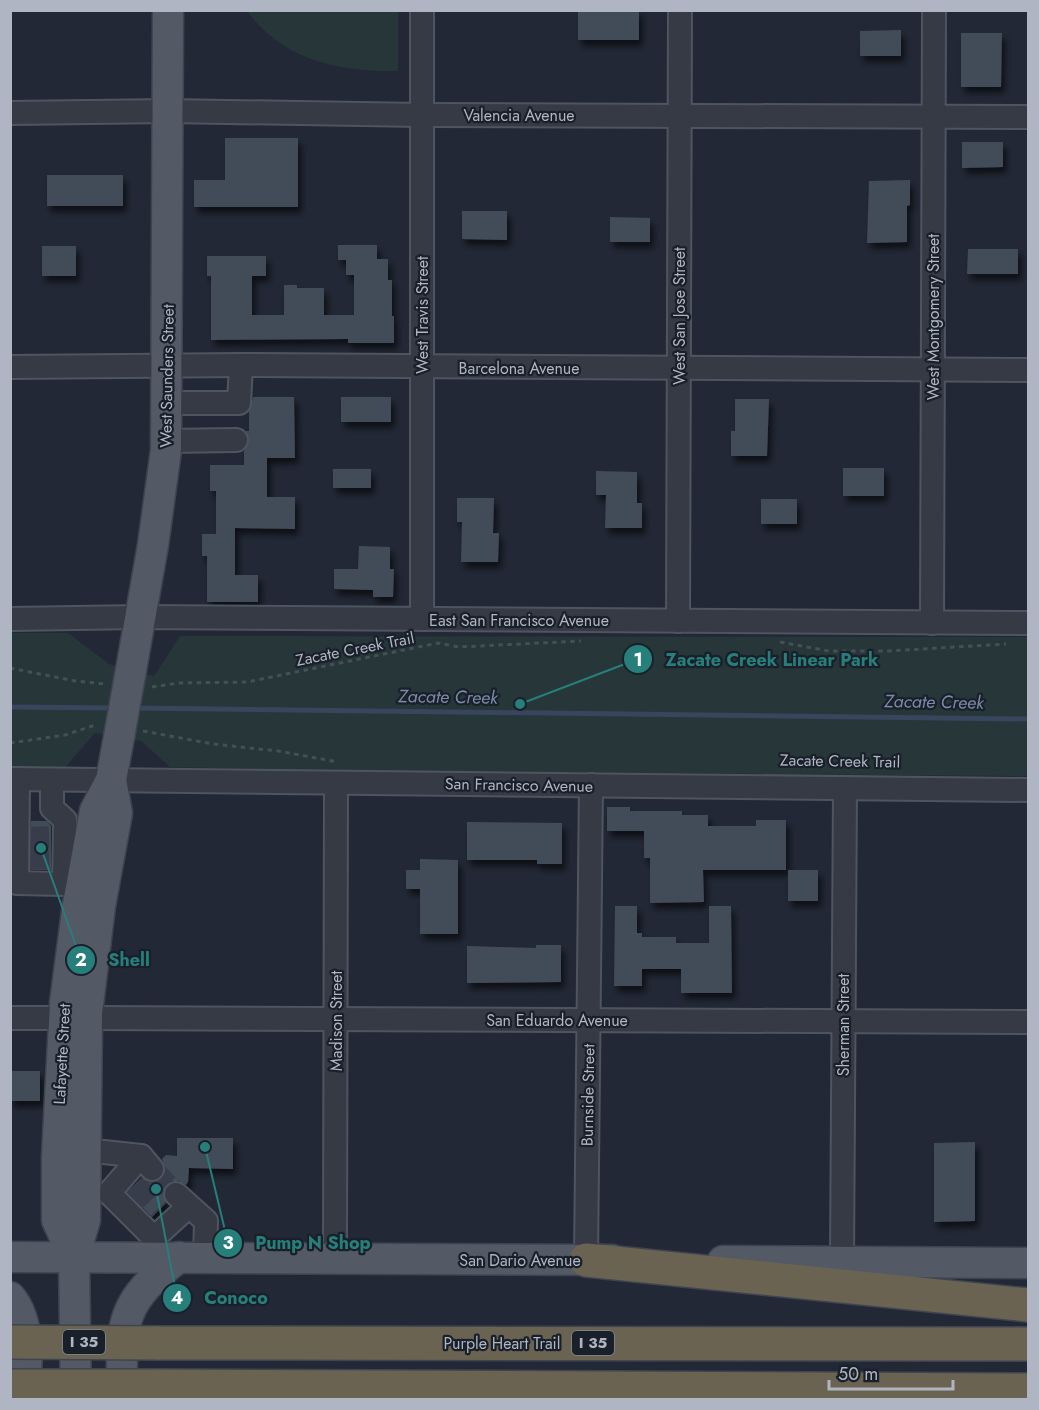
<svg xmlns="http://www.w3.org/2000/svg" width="1039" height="1410" font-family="Jost,sans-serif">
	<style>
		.green { fill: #263639 }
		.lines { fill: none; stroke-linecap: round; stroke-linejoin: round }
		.stream { stroke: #38455d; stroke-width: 5 }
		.building { fill: #434b59; filter: url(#shadow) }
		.minor-tunnel { stroke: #373d4a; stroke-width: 22; stroke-dasharray: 22 11; stroke-linecap: butt }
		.minor-casing { stroke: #4f5560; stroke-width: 26 }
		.major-casing { stroke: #3e444f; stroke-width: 33 }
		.highway-casing { stroke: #3f4550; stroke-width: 36 }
		.path { stroke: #435155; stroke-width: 3; stroke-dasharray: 4.5 4.5; stroke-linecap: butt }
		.minor { stroke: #353a45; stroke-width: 22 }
		.major { stroke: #535965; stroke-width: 30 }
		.highway { stroke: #6b6352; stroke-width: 33 }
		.major-bridge-casing { stroke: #3e444f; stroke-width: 33; stroke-linecap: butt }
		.highway-bridge-casing { stroke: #3f4550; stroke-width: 36; stroke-linecap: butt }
		.major-bridge { stroke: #535965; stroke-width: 30 }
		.highway-bridge { stroke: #6b6352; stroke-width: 33 }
		.labels { text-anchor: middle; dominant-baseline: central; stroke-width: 4.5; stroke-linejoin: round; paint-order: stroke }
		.shield { fill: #1a202a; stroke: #828894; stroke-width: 1.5 }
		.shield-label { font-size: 15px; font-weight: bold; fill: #afb5c2 }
		.street-label { font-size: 16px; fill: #afb5c2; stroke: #1a202a }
		.water-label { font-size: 18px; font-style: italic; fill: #7a8aa8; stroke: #1a202a }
		.leader { fill: none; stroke: #277f7b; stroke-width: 2 }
		.callout-dot { fill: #277f7b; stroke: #1a202a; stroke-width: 2 }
		.mark-label { font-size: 18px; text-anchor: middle; font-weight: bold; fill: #fff }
		.callout-label { font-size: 18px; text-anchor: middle; font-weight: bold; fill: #277f7b; stroke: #1a202a; stroke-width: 4.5; stroke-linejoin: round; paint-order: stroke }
	</style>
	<defs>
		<filter id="shadow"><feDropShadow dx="3.5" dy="6" stdDeviation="3" flood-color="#0009"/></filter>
	</defs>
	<rect width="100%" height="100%" fill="#222835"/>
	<!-- green -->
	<g class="green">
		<path d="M247 11H398V71C339 72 284 61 247 11Z"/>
		<path d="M11 633H68L109 664 154 676 180 636 1028 637V776L342 771 170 767 141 741 95 733 63 770 11 769Z"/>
	</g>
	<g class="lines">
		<!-- stream -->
		<g class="stream">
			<path d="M10 707 114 708"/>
			<path d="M132 708 1028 719"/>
		</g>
	</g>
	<!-- building -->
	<g class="building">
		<rect x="578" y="10" width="61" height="30"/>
		<path d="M901 30V56H860V31Z"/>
		<path d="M961 33H1002L1001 87H961Z"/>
		<path d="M225 138H298V207H194V180H225Z"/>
		<path d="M962 142H1003V167L962 168Z"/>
		<rect x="47" y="175" width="76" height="31"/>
		<path d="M910 180V205L907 206V242L867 243 869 181Z"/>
		<path d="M462 211H507V240L462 239Z"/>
		<path d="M610 217 650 218V242H610Z"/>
		<path d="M338 245H377V259H388V280H392V316H394V343H348V339L211 340V276H207V256H266V276H252V315H284V285H297V288H324V315H354V275H346V260H338Z"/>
		<rect x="42" y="246" width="34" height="30"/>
		<path d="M968 249H1018V274H967Z"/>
		<path d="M253 397H294L295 458H267V497H295V529L235 528V575H258V602H207V556H202V534H216V491H210V465H244V451L249 440 246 431H249V412Z"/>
		<rect x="341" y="397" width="50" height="25"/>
		<path d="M735 399H769L767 456H731V431H735Z"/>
		<rect x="843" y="468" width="41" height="28"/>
		<rect x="333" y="469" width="38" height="19"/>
		<path d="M596 471 637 472V503H642V528H605L606 495H596Z"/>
		<path d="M457 498H494L493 533H499L498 562H461L462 522H457Z"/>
		<rect x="761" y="499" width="36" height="25"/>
		<path d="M359 546 390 547V569H394L393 597H373V590L334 589V569H358Z"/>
		<path d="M607 807H630V811H682V815H708V826H756V820H786V870H703L704 902 650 903V858H644V831H607Z"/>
		<path d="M31 821H47L51 826V870H31Z"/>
		<path d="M467 822 562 823V864H537V860H467Z"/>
		<path d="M420 859 458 860V934H420V889H406V870H420Z"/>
		<rect x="788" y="870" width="30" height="31"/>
		<path d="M615 906H637V933H642V937H676V943H709V906H731L732 993H681V969H642V986H614Z"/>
		<path d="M536 945H561V982L467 983V946L536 948Z"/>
		<rect x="10" y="1071" width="30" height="30"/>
		<path d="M177 1138H233V1169L189 1168 188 1182 186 1185 179 1181H172L166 1185 163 1192 166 1203 152 1217 127 1192 142 1178 148 1182H154L161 1179 165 1173V1167L162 1159 166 1155 177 1156Z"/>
		<path d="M975 1142V1221L934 1222V1143Z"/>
	</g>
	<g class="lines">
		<!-- minor-tunnel -->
		<g class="minor-tunnel">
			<path d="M27 838 55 837"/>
			<path d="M27 859 55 858"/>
			<path d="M152 1169 176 1194"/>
			<path d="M135 1185 159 1210"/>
		</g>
		<defs>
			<g id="minor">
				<path d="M422 10V619"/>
				<path d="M10 113 168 111 422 115 1028 117"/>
				<path d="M10 367 241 365 1028 370"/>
				<path d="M167 403H239L241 365"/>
				<path d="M166 441 236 440"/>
				<path d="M10 619 140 617 1028 623"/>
				<path d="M678 621 680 10"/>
				<path d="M932 623 934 10"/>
				<path d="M10 779 1028 790"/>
				<path d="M18 779 17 883 64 884 65 820 52 808V780"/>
				<path d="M10 1018H64"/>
				<path d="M86 1018 1028 1022"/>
				<path d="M85 1150 141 1156"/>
				<path d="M152 1169 141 1156 109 1193 154 1238 189 1206"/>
				<path d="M176 1194 206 1221 205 1258"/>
				<path d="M335 1259 336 783"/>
				<path d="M586 1260 591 785"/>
				<path d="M842 1262 845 788"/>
			</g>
			<g id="major">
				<path d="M131 670 153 545 166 450 168 10"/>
				<path d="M10 1257 612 1260"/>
				<path d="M74 1257 57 1220V1157L65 1003 78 904 95 811 111 780 119 737"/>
				<path d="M723 1261 1028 1263"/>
				<path d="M10 1297C31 1321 29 1371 21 1400"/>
				<path d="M76 1400 74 1257 85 1220 87 1013 100 906 117 813 111 780"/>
				<path d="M122 1400C122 1325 116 1306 179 1257"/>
			</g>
			<g id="highway">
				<path d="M586 1260 1028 1305"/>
				<path d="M157 1343 1028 1344"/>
				<path d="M156 1386 1028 1390"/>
			</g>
		</defs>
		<!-- minor casing -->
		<use href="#minor" class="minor-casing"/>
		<!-- major casing -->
		<use href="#major" class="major-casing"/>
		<!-- highway casing -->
		<use href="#highway" class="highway-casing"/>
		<!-- path -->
		<g class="path">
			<path d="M780 642 829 651H888L1006 644"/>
			<path d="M10 668 75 681 106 684"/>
			<path d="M152 687 179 683 247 682 438 643 459 647 581 641"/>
			<path d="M143 731 213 744 278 751 338 762"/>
			<path d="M10 743 65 735 92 726H98"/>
		</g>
		<!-- minor -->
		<use href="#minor" class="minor"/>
		<!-- major -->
		<use href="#major" class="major"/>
		<!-- highway -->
		<use href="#highway" class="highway"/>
		<defs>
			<path id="major-bridge" d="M119 737 131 670"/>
			<g id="highway-bridge">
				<path d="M10 1342 157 1343"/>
				<path d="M10 1386H156"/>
			</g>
		</defs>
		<!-- major-bridge casing -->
		<use href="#major-bridge" class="major-bridge-casing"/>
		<!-- highway-bridge casing -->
		<use href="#highway-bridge" class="highway-bridge-casing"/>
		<!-- major-bridge -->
		<use href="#major-bridge" class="major-bridge"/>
		<!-- highway-bridge -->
		<use href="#highway-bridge" class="highway-bridge"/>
	</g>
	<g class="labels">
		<!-- shield labels -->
		<g class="shield">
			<rect x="63" y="1330" width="42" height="24" rx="4.5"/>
			<rect x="572" y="1331" width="42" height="24" rx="4.5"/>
		</g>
		<g class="shield-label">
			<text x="84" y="1342">I 35</text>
			<text x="593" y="1343">I 35</text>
		</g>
		<!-- street labels -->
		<g class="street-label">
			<text x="519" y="115">Valencia Avenue</text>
			<text transform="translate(422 315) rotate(-90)">West Travis Street</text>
			<text transform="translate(679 316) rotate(-90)">West San Jose Street</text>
			<text transform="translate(933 317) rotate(-90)">West Montgomery Street</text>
			<text x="519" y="368">Barcelona Avenue</text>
			<text transform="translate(167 376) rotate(-89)">West Saunders Street</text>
			<text x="519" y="620">East San Francisco Avenue</text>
			<text transform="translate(355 649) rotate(-11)">Zacate Creek Trail</text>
			<text transform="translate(840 761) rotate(1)">Zacate Creek Trail</text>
			<text transform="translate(519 785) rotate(1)">San Francisco Avenue</text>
			<text x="557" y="1020">San Eduardo Avenue</text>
			<text transform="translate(336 1021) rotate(-90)">Madison Street</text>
			<text transform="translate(843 1025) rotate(-90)">Sherman Street</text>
			<text transform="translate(62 1054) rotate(-87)">Lafayette Street</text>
			<text transform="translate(588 1095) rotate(-89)">Burnside Street</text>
			<text x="520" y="1260">San Dario Avenue</text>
			<text x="502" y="1343">Purple Heart Trail</text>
		</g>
		<!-- water labels -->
		<g class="water-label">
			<text transform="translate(448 697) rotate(1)">Zacate Creek</text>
			<text transform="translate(934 702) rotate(1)">Zacate Creek</text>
		</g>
	</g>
	<!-- callouts -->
	<path class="leader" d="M520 704L638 659M41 848L81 960M205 1147L228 1243M156 1189L177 1298"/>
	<g class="callout-dot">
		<circle cx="520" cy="704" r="6"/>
		<circle cx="41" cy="848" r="6"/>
		<circle cx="205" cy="1147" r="6"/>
		<circle cx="156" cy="1189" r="6"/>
		<circle cx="638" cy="659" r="15"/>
		<circle cx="81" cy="960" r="15"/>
		<circle cx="228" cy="1243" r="15"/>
		<circle cx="177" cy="1298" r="15"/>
	</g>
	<g class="mark-label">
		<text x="638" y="666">1</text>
		<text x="81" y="966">2</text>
		<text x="228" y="1249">3</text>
		<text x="177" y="1304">4</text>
	</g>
	<g class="callout-label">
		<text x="772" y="666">Zacate Creek Linear Park</text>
		<text x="129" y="966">Shell</text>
		<text x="313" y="1249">Pump N Shop</text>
		<text x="236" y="1304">Conoco</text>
	</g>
	<!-- border -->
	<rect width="1039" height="1410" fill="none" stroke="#afb5c2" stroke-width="24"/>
	<!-- scale -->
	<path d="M829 1380v9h124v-9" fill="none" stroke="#afb5c2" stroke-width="3"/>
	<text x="838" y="1380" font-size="18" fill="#afb5c2" stroke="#1a202a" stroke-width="4.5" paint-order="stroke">50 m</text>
</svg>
